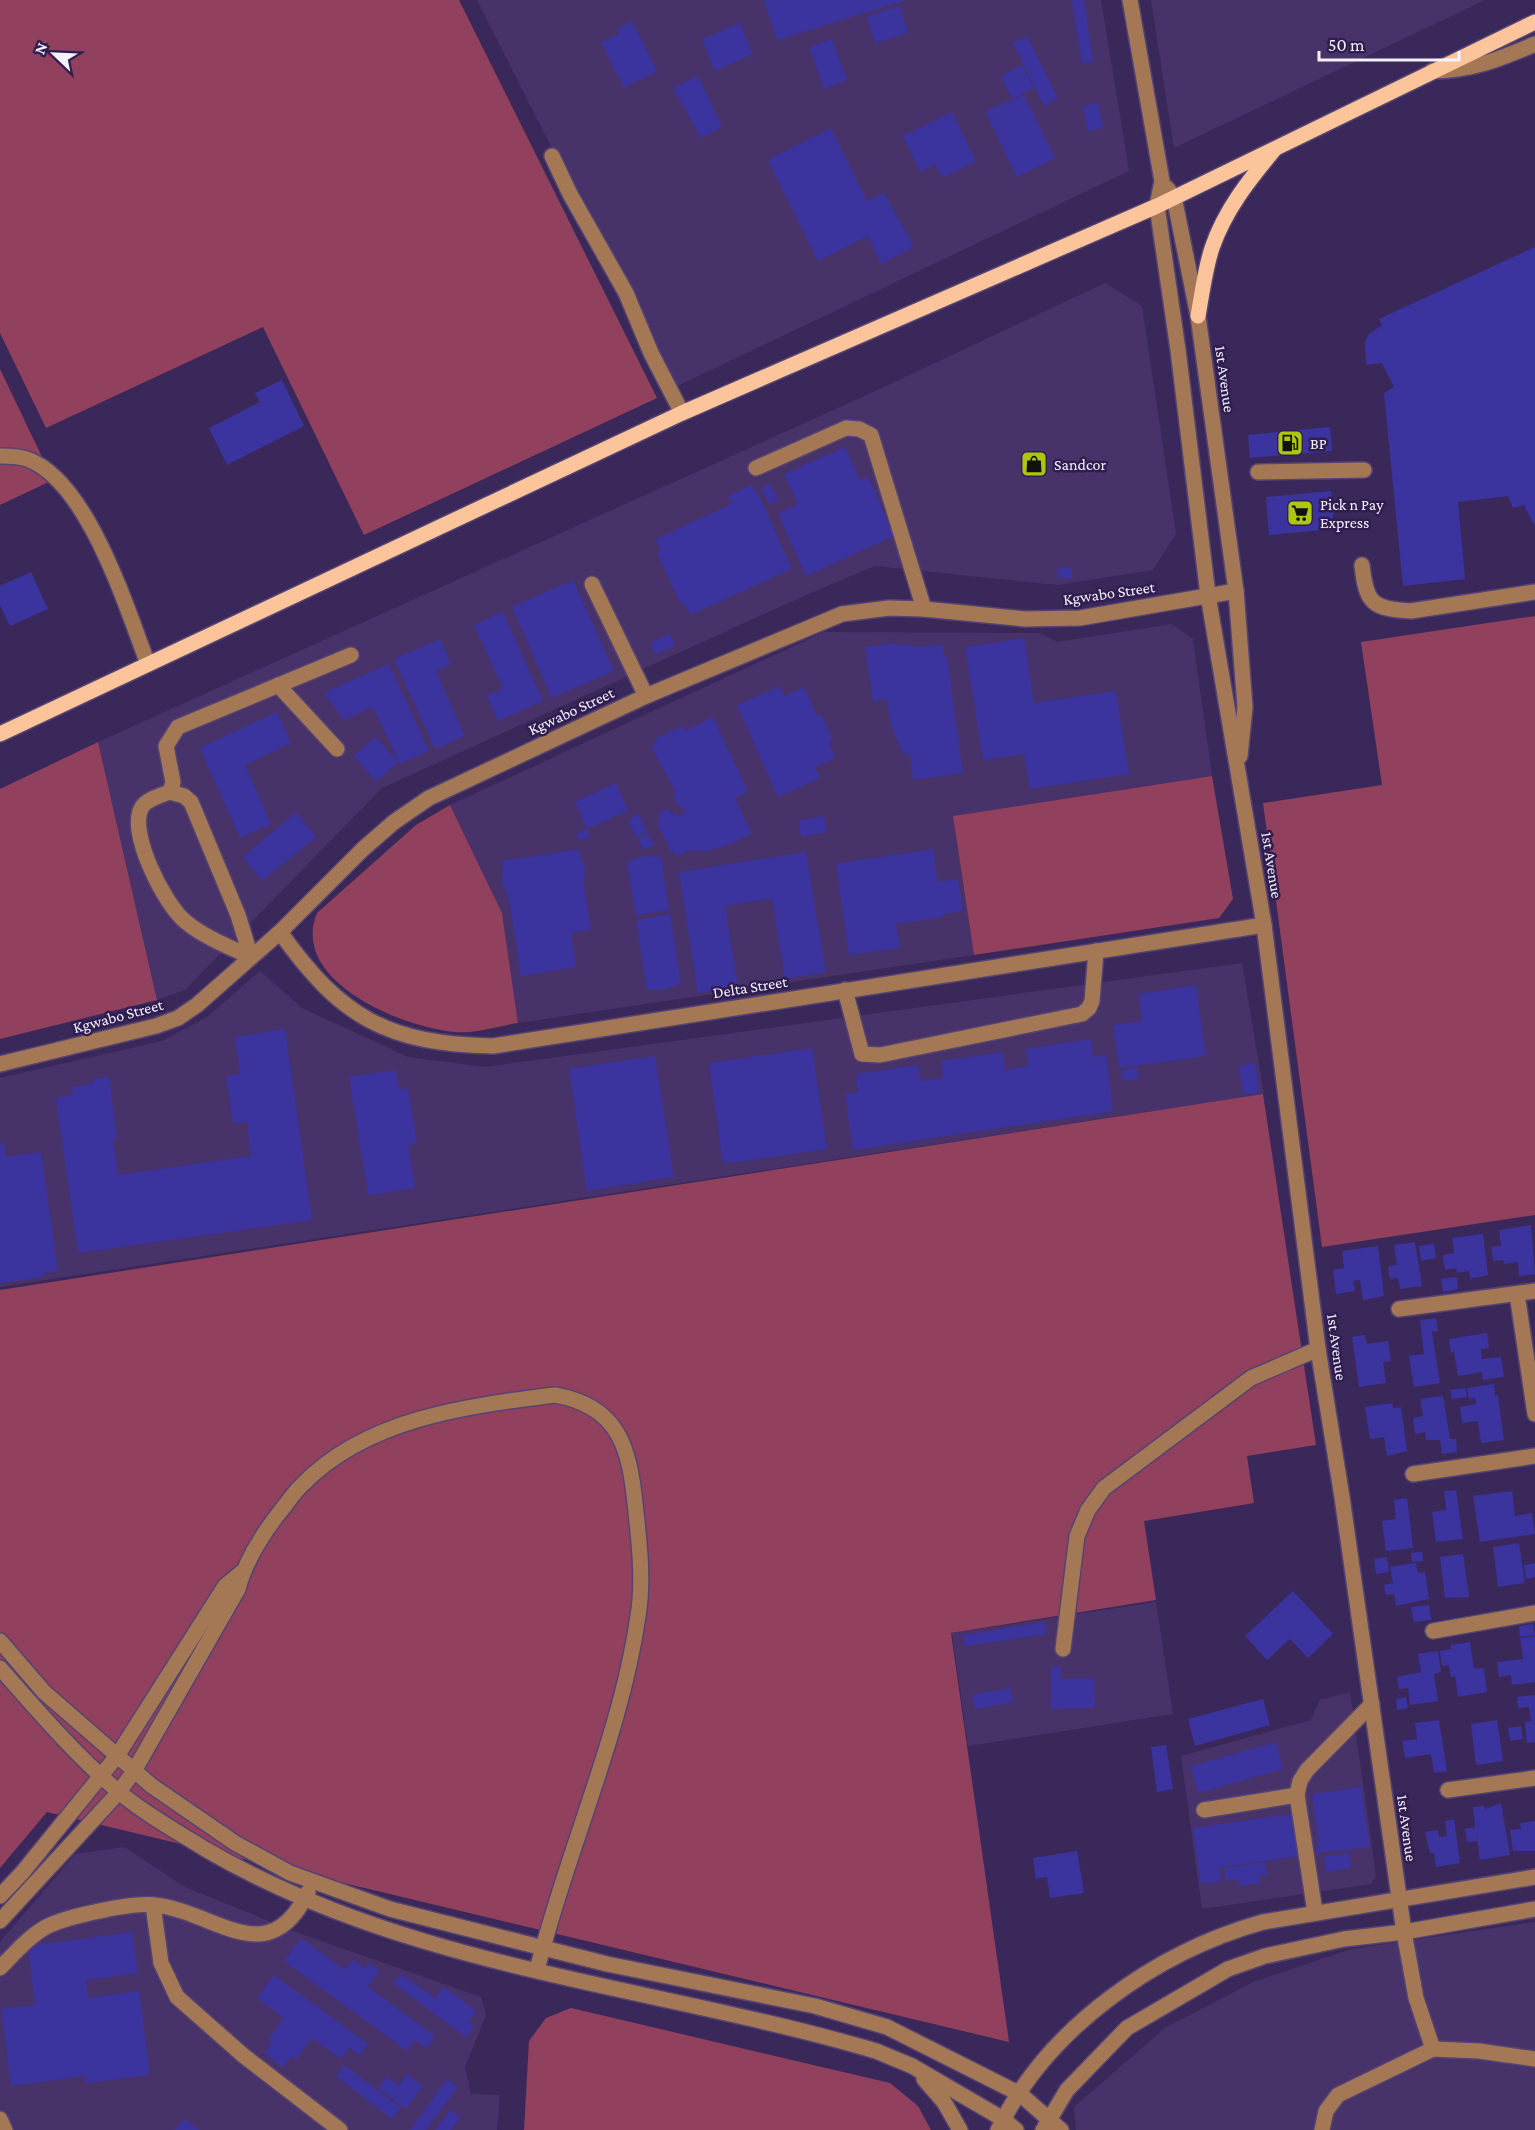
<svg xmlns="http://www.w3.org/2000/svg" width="1535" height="2130" font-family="'Crimson Pro',serif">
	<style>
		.built { fill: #48326a }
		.green { fill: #91405e }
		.building { fill: #3b349e }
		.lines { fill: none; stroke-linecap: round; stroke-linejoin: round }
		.minor-casing { stroke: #554472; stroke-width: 18 }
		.major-casing { stroke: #554472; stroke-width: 18 }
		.minor { stroke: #a57855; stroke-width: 15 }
		.major { stroke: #fcc49a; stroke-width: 15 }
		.labels { text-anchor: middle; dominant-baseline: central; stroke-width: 5; stroke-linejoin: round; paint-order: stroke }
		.street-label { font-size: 16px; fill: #f5f1fe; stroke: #311e50 }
		.poi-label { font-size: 16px; fill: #f5f1fe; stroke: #311e50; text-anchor: start }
	</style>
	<rect width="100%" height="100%" fill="#3b285b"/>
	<!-- built -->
	<g class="built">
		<path d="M477 0H1101L1129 171 673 388Z"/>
		<path d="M1151 0H1485L1174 148Z"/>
		<path d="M1105 283 1142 306 1176 534 1153 570 1057 585 875 566 808 594 382 788 185 990 157 1000 98 742 869 394Z"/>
		<path d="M1172 624 1193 639 1212 776 953 816 974 955 518 1023 502 913 450 805 824 632 1040 633 1057 642Z"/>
		<path d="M1242 963 1264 1094 0 1287V1078L162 1041 207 1017 260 971 302 1008 408 1057 485 1067Z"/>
		<path d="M1156 1602 1173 1714 968 1746 952 1633Z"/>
		<path d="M1350 1692 1376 1876 1371 1884 1202 1909 1181 1756 1311 1720 1320 1700Z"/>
		<path d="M124 1847 185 1887 301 1934 481 1997 486 2015 465 2067 471 2094 500 2095 497 2130H0V1942L75 1854Z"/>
		<path d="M1535 1922V2130H1076L1074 2107 1165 2028 1253 1982 1351 1949Z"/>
	</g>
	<!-- green -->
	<g class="green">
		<path d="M0 0H459L657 398 364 535 263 327 46 428 0 333Z"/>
		<path d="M0 369 53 480 0 505Z"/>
		<path d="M1535 616V1215L1322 1247 1263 803 1382 785 1361 642Z"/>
		<path d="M98 742 157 1000 0 1039V789Z"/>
		<path d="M1212 776 1233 899 1219 918 974 955 953 816Z"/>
		<path d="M450 805 502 913 518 1023C499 1026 475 1034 454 1032 402 1027 289 981 317 913L416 825Z"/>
		<path d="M1263 1094 1316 1445 1247 1456 1254 1503 1144 1521 1156 1600 951 1633 1009 2042 47 1812 0 1868V1290Z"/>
		<path d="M571 2008 890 2083 918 2106 931 2130H524L529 2041 546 2018Z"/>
	</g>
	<!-- building -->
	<g class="building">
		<path d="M764 0H904V1L777 40Z"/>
		<path d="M1072 0H1084L1093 62 1082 63Z"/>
		<path d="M900 6 908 33 875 43 867 16Z"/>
		<path d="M632 21 657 71 624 88 601 42 619 34 617 29Z"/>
		<path d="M740 23 753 54 715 71 702 39Z"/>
		<path d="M1027 36 1058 98 1044 106 1013 43Z"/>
		<path d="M832 39 847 80 824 89 809 47Z"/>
		<path d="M1022 65 1034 88 1012 99 1001 76Z"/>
		<path d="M698 76 722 127 701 138 673 88Z"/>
		<path d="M1024 95 1055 158 1017 177 985 111Z"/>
		<path d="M1098 103 1103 128 1088 131 1083 106Z"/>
		<path d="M952 112 976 161 942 178 935 164 920 172 903 136Z"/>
		<path d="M831 128 867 201 884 193 914 247 881 264 868 236 818 261 768 160Z"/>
		<path d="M1535 247V527L1524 505 1513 508 1508 496 1458 502 1465 579 1403 586 1384 393 1394 387 1382 363 1366 365 1365 342 1369 334 1382 325 1379 319Z"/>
		<path d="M282 380 304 426 227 465 209 428 260 402 255 393Z"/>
		<path d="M1330 427 1332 451 1250 458 1248 435Z"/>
		<path d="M845 447 860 480 868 477 894 536 806 576 778 514 798 504 784 474Z"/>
		<path d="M770 484 778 500 769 504 761 488Z"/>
		<path d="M752 485 756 494 758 492 792 569 690 615 685 604 681 605 657 553 661 551 656 539 732 504 728 496Z"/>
		<path d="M1331 491 1334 529 1269 535 1266 497Z"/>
		<path d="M1058 568H1072V579L1058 578Z"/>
		<path d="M31 572 48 609 10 626 0 605V586Z"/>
		<path d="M573 580 614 671 552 698 512 607Z"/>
		<path d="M503 612 543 701 498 721 487 696 503 688 474 625Z"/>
		<path d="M670 634 675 646 655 654 650 643Z"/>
		<path d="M1024 638 1034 703 1116 691 1129 774 1030 789 1024 754 983 760 965 647Z"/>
		<path d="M440 639 451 664 436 671 465 736 435 749 394 659Z"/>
		<path d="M897 643V646L912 644V647L943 645 944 657 947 656 963 773 913 780 910 754 904 755 891 726 887 699 873 701 865 647Z"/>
		<path d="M389 664 429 751 400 764 373 707 344 720 324 693Z"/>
		<path d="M780 686 784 696 804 687 817 716 821 714 833 740 829 742 835 758 815 767 820 778 778 797 737 705Z"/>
		<path d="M277 712 291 743 245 765 271 824 240 838 200 748Z"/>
		<path d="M713 717 748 792 735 798 752 834 725 846 703 852 690 850 676 857 673 851 671 852 657 822 660 820 658 814 668 809 671 815 677 812 679 816 685 813 682 806 679 808 673 794 676 792 651 747 657 744 655 739 683 726 685 731Z"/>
		<path d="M376 737 398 762 376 782 354 756Z"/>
		<path d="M616 783 628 811 587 829 575 802Z"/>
		<path d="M296 812 316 837 262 881 243 857Z"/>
		<path d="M639 814 647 832 636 837 628 820Z"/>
		<path d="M824 816 827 832 801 837 799 821Z"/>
		<path d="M586 829 590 836 580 841 576 834Z"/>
		<path d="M648 834 654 845 643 850 638 839Z"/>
		<path d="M578 849 585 867 584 886 591 930 571 933 576 967 521 976 509 899 502 881 503 861Z"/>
		<path d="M933 849 938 882 958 879 963 911 943 914V917L896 924 900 948 849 955 836 864Z"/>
		<path d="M806 852 826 972 785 979 772 898 725 906 738 986 698 993 679 872Z"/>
		<path d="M643 856 661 857 669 910 636 915 627 862Z"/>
		<path d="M670 914 681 984 664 990H647L636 920Z"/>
		<path d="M1196 985 1206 1056 1119 1068 1113 1025 1142 1021 1139 994Z"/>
		<path d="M285 1029 312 1220 78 1253 56 1098 73 1095 72 1087 93 1084V1079L109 1077 117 1139 113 1140 118 1175 251 1156 247 1122 233 1123 226 1076 240 1074 235 1037Z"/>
		<path d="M1091 1039 1093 1057 1106 1055 1113 1111 853 1150 845 1094 858 1092 856 1074 918 1065 921 1081 943 1078 941 1061 1003 1052 1005 1070 1028 1066 1026 1049Z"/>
		<path d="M812 1048 827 1149 723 1164 709 1063Z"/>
		<path d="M655 1056 674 1177 587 1191 569 1069Z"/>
		<path d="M1255 1063 1259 1093 1244 1095 1239 1066Z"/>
		<path d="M1137 1068 1139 1079 1122 1081 1121 1070Z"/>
		<path d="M396 1070 399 1090 408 1088 417 1144 408 1145 415 1188 368 1195 349 1077Z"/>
		<path d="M4 1143 6 1157 41 1152 58 1271 43 1273 44 1277 0 1283V1144Z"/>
		<path d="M1531 1225 1535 1274 1519 1276 1518 1262 1504 1264 1503 1260 1493 1261 1491 1247 1501 1246 1499 1230Z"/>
		<path d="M1483 1234 1488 1275 1470 1279 1469 1271 1457 1273 1456 1268 1445 1270 1443 1255 1454 1253 1452 1238Z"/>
		<path d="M1415 1242 1422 1286 1400 1289 1398 1278 1390 1279 1388 1266 1397 1265 1394 1245Z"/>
		<path d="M1434 1244 1436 1258 1421 1261 1419 1246Z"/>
		<path d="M1378 1246 1384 1296 1363 1300 1360 1280 1353 1281 1355 1291 1336 1294 1333 1270 1344 1268 1342 1251Z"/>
		<path d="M1457 1277 1458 1289 1443 1292 1441 1279Z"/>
		<path d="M1436 1318 1438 1331 1432 1332 1440 1383 1414 1387 1409 1356 1424 1354 1420 1320Z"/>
		<path d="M1487 1333 1489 1348 1481 1349 1482 1359 1501 1357 1504 1377 1483 1380 1482 1372 1458 1376 1454 1352 1451 1353 1449 1339Z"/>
		<path d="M1365 1335 1367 1344 1388 1341 1391 1361 1383 1362 1386 1383 1359 1387 1352 1337Z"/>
		<path d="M1494 1384 1495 1396 1498 1395 1504 1440 1481 1443 1478 1421 1462 1423 1460 1407 1476 1404 1475 1398 1469 1399 1467 1388Z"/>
		<path d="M1465 1388 1467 1397 1452 1399 1450 1390Z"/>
		<path d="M1443 1396 1450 1439H1456L1457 1452 1442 1454 1440 1440H1426L1425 1432 1415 1434 1413 1418 1423 1416 1420 1399Z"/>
		<path d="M1392 1403 1393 1408 1401 1407 1407 1451 1387 1456 1384 1437 1370 1439 1365 1407Z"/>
		<path d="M1456 1490 1463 1539 1436 1542 1432 1512 1446 1510 1444 1491Z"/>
		<path d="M1512 1491 1515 1516 1532 1513 1535 1534 1480 1542 1473 1496Z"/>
		<path d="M1407 1498 1413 1548 1386 1551 1382 1521 1396 1519 1394 1500Z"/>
		<path d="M1519 1543 1525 1583 1498 1587 1493 1547Z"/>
		<path d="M1422 1552 1423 1561 1412 1562 1411 1553Z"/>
		<path d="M1463 1554 1469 1597 1445 1598 1440 1557Z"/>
		<path d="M1387 1557 1389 1572 1376 1574 1374 1559Z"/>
		<path d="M1416 1563 1418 1573 1425 1572 1429 1599 1396 1606 1394 1594 1386 1595 1384 1585 1393 1583 1390 1567Z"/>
		<path d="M1535 1563V1577L1526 1579 1524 1565Z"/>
		<path d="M1293 1591 1333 1634 1308 1658 1290 1639 1267 1660 1245 1636Z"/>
		<path d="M1429 1605 1431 1620 1414 1622 1411 1607Z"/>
		<path d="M1045 1622 1046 1634 965 1646 963 1635Z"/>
		<path d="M1533 1624 1535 1635 1520 1637 1519 1626Z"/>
		<path d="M1535 1636V1682L1512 1685 1511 1675 1499 1677 1497 1662 1523 1659 1520 1638Z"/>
		<path d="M1470 1642 1474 1669 1484 1668 1487 1692 1458 1697 1455 1676 1451 1677 1449 1665 1442 1666 1440 1651 1451 1649V1645Z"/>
		<path d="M1438 1651 1441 1672 1434 1674 1438 1701 1410 1705 1408 1688 1399 1689 1397 1677 1421 1672 1418 1654Z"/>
		<path d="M1061 1666V1679L1094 1678 1095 1708 1051 1709V1667Z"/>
		<path d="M1010 1688 1013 1702 975 1709 972 1695Z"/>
		<path d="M1535 1695V1742L1527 1743 1525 1722 1531 1721 1529 1707 1518 1708 1517 1697Z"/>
		<path d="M1406 1697 1408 1708 1397 1710 1396 1699Z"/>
		<path d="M1263 1699 1270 1725 1195 1746 1188 1719Z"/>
		<path d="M1439 1720 1447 1771 1434 1773 1431 1754 1405 1758 1402 1741 1417 1739 1415 1723Z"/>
		<path d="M1497 1720 1503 1761 1476 1765 1471 1724Z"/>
		<path d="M1521 1726 1523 1739 1510 1741 1508 1728Z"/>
		<path d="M1276 1742 1283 1769 1198 1793 1191 1766Z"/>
		<path d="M1166 1745 1173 1789 1157 1792 1151 1747Z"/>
		<path d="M1361 1787 1370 1847 1317 1853 1315 1845 1319 1844 1312 1794Z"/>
		<path d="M1501 1803 1510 1855 1480 1860 1476 1831 1477 1841 1467 1842 1465 1829 1475 1827 1473 1807 1484 1806 1485 1809Z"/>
		<path d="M1292 1814 1298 1856 1219 1868 1221 1881 1201 1884 1193 1828Z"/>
		<path d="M1454 1819 1460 1863 1436 1867 1434 1853H1430L1425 1832 1438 1830 1439 1837 1447 1836 1445 1821Z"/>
		<path d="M1535 1821V1851H1513L1510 1830 1521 1829 1520 1823Z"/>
		<path d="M1077 1851 1084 1893 1050 1898 1047 1877 1036 1879 1033 1858Z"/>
		<path d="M1349 1853 1351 1868 1326 1872 1324 1857Z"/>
		<path d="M1265 1862 1267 1875 1259 1876 1260 1883 1239 1886 1238 1879 1226 1881 1224 1869Z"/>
		<path d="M132 1932 138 1973 86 1980 88 1998 139 1991 150 2075 86 2083 85 2076 11 2086 1 2009 35 2005 28 1946Z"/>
		<path d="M301 1938 345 1970 353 1960 365 1968 369 1963 379 1971 368 1987 435 2036 426 2048 415 2040 407 2051 284 1961Z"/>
		<path d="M401 1974 435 1998 444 1987 476 2011 468 2022 474 2027 466 2037 394 1984Z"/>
		<path d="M274 1975 368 2044 360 2055 349 2048 341 2059 312 2038 296 2060 291 2057 283 2067 264 2053 272 2042 268 2040 284 2018 257 1998Z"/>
		<path d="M344 2065 401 2108 392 2119 336 2076Z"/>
		<path d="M407 2074 423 2086 406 2109 378 2088 387 2077 399 2085Z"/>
		<path d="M447 2079 458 2087 426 2130H410Z"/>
		<path d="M450 2110 461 2117 451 2130H435Z"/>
		<path d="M184 2119 199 2130H175Z"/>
	</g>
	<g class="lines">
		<defs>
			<g id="minor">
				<path d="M1130 0 1162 181 1157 206 1178 350 1208 595 1264 925 1318 1349 1342 1497 1404 1932 1416 1998 1433 2049"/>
				<path d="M1432 71C1471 71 1500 59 1535 44"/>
				<path d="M552 156 570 194 626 293 651 353 682 413"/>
				<path d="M1167 188 1174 197 1198 316 1236 591 1245 707 1240 756"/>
				<path d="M0 456C8 456 19 456 27 459 88 481 126 607 148 664"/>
				<path d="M756 468 846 428 859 429 871 435 924 609"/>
				<path d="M1258 472 1364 470"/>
				<path d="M1362 565C1366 603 1372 609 1411 611L1535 592"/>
				<path d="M592 584 646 696"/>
				<path d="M278 685 337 749"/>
				<path d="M170 792 184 796 191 802 238 915 251 957C229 947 204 937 186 922 165 906 127 831 142 807 147 799 162 795 170 792Z"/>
				<path d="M170 792 173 782 166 746 178 727 351 655"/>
				<path d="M280 932C341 1018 388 1044 493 1046L1264 925"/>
				<path d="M845 990 862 1054 880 1055 1082 1014 1089 1008 1092 1001 1096 951"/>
				<path d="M0 1064 156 1026 178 1018 197 1005 280 932 363 849 394 822 429 798 646 696 842 614 889 608 924 609 1025 619 1080 618 1236 591"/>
				<path d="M1517 1294 1535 1414"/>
				<path d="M1399 1309 1535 1291"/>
				<path d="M1413 1474 1535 1456"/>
				<path d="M1433 1631 1535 1613"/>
				<path d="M0 1641 44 1692 152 1786 235 1843 290 1873 390 1909 607 1964 815 2006 887 2027 1020 2094 1061 2130"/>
				<path d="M1063 1649 1077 1536 1088 1510 1104 1488 1251 1378 1318 1349"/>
				<path d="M0 1668C37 1710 76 1756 119 1792 145 1814 176 1831 205 1849 410 1969 652 1985 876 2051L912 2066 1003 2119 1016 2130"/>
				<path d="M1448 1790 1535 1778"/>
				<path d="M1204 1810 1297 1795"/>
				<path d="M0 1896 22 1873 117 1756 225 1586 242 1572"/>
				<path d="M153 1905 161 1963 177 1997 244 2056 340 2130"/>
				<path d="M1315 1912 1297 1795 1300 1781 1307 1770 1372 1704"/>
				<path d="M0 1921 119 1792 134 1771 238 1589C245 1562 262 1535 279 1513 287 1504 293 1493 302 1485 367 1418 467 1406 555 1395 618 1406 629 1446 635 1503 639 1540 644 1580 638 1616 621 1735 566 1853 537 1970"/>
				<path d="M0 1968C14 1954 30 1935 48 1926 69 1916 133 1902 155 1905 217 1912 268 1974 308 1892"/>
				<path d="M924 2079 944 2102 960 2130"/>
				<path d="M0 2119 5 2130"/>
				<path d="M998 2130C1047 2028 1156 1952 1263 1922L1535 1877"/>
				<path d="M1043 2130 1067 2090 1127 2028 1228 1969 1265 1956 1344 1939 1404 1932 1535 1909"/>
				<path d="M1322 2130 1326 2111 1338 2095 1433 2049 1479 2051 1535 2059"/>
			</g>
			<g id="major">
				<path d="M1198 316C1202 294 1205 269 1212 248 1225 210 1249 180 1274 150"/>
				<path d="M0 734 682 413 1157 206 1535 22"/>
			</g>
		</defs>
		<!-- minor casing -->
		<use href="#minor" class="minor-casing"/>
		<!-- major casing -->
		<use href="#major" class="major-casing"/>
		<!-- minor -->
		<use href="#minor" class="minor"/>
		<!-- major -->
		<use href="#major" class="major"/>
	</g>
	<!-- icons -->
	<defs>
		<symbol id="fuel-square" viewBox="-11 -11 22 22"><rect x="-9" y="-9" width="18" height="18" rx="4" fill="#acc611" stroke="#311e50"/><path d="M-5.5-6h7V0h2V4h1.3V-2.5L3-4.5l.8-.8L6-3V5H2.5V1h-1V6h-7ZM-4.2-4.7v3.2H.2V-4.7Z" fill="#111"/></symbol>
		<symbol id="shop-square" viewBox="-11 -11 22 22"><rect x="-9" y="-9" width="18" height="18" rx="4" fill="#acc611" stroke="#311e50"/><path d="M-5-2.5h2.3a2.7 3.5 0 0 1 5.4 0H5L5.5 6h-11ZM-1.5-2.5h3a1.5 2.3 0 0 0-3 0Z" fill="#111"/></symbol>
		<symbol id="supermarket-square" viewBox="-11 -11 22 22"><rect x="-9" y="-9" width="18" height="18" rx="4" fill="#acc611" stroke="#311e50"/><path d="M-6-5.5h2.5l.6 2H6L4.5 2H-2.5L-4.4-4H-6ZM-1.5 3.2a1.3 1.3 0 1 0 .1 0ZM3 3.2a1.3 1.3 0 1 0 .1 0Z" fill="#111"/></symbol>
	</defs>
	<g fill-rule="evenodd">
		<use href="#fuel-square" x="1275" y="428" width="30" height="30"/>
		<use href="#shop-square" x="1019" y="449" width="30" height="30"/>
		<use href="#supermarket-square" x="1285" y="498" width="30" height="30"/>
	</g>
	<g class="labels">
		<!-- street labels -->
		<g class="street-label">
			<text transform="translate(1225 379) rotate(82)">1st Avenue</text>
			<text transform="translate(1109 593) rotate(-8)">Kgwabo Street</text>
			<text transform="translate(571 711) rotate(-25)">Kgwabo Street</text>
			<text transform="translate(1272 865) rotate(81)">1st Avenue</text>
			<text transform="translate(750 987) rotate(-9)">Delta Street</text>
			<text transform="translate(118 1016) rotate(-15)">Kgwabo Street</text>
			<text transform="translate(1337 1347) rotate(82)">1st Avenue</text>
			<text transform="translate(1407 1828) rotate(82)">1st Avenue</text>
		</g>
		<!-- poi labels -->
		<g class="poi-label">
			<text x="1310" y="443">BP</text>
			<text x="1054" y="464">Sandcor</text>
			<text x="1320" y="504">Pick n Pay<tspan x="1320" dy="18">Express</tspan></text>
		</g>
	</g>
	<!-- north arrow -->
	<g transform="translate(54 54) rotate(293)" stroke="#311e50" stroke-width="4.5" paint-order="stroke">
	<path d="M0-4.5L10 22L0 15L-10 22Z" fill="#f5f1fe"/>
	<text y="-9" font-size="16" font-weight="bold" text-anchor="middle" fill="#f5f1fe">N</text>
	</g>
	<!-- scale -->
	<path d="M1319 51v9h140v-9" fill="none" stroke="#f5f1fe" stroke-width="3"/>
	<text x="1328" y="51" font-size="18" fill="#f5f1fe" stroke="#311e50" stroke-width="4.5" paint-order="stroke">50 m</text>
</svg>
